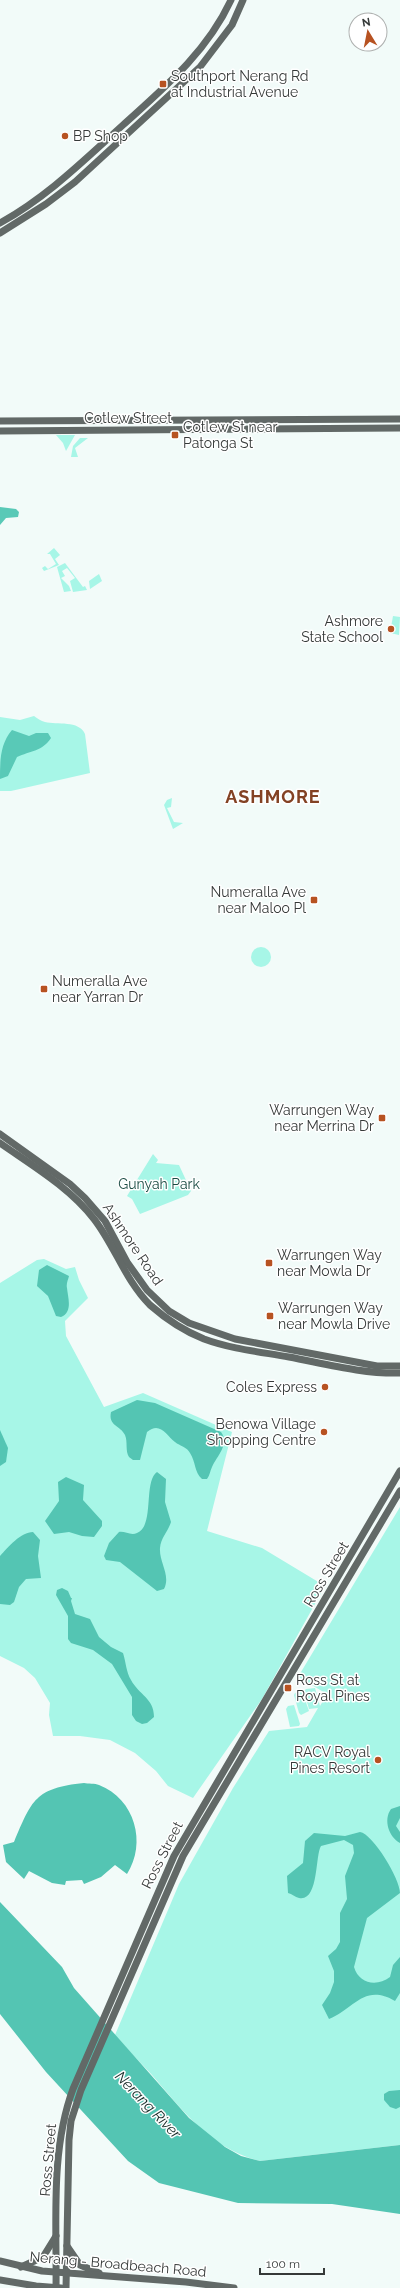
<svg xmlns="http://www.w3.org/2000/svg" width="400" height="2288" font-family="Raleway,sans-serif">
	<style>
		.green { fill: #a7f6e7 }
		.forest { fill: #59c9b7 }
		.water { fill: #54c5b3 }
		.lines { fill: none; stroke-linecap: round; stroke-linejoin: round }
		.major { stroke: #626967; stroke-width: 7 }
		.poi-dot { fill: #b75221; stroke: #fff; stroke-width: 1.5 }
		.labels { text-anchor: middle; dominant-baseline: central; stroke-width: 3; stroke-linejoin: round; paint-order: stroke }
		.poi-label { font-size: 14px; fill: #353938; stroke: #fff; text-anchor: start }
		.street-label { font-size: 14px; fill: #353938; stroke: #fff }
		.park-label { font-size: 14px; fill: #1a4b43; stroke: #fff }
		.water-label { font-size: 15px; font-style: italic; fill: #1a2e2a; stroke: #fff }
		.district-label { font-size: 18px; font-weight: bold; letter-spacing: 1px; fill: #834224; stroke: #fff }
	</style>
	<rect width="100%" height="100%" fill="#f2fbf9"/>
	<!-- green -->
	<g class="green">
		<path d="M56 435H75L66 451 63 443Z"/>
		<path d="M80 438H88L75 448 78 457H71L73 446Z"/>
		<path d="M54 548 60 555 55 559 59 565 44 571 42 568 45 566 48 569 56 564 50 554H47Z"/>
		<path d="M65 563 83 587 85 586 87 590 73 592 70 581 75 578 67 568 62 571 65 576 61 578 69 586 71 591 64 592 57 567Z"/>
		<path d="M99 574 102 581 90 589 89 581Z"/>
		<path d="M393 616 400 617 399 635 390 633Z"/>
		<path d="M34 716C37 718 41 721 45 722 57 725 79 720 85 734L90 773 11 791H0V717L20 720Z"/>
		<path d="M172 798 171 807 167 808 174 822 183 823 173 829 164 805 167 800Z"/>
		<circle cx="261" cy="957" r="10"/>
		<path d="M153 1154 158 1160 156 1163 179 1165 191 1191 188 1195 140 1214 132 1199 127 1196Z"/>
		<path d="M44 1259 66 1269 75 1267 79 1280 88 1298 65 1321 66 1336 104 1407 143 1393 232 1432 207 1531 262 1548 325 1586 262 1699 193 1798 168 1786 156 1771 135 1753 110 1740 80 1736H53L49 1715 50 1703 35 1678 24 1668 0 1656V1283L37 1260Z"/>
		<path d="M400 1507V2145L260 2161C211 2149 184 2112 152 2075 140 2062 127 2049 115 2035L179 1884 233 1788 269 1731 307 1727 318 1708 309 1709 304 1691 306 1689 315 1688 320 1706 327 1694 298 1677Z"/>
		<path d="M302 1691 309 1711 301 1715 299 1713 294 1695 295 1693Z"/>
		<path d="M294 1705 300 1724 299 1726 290 1727 286 1709 288 1706Z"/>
	</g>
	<!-- forest -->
	<g class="forest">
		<path d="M0 507 16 509 19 512 18 517 6 518 0 525Z"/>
		<path d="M12 730 29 736 36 733H48L51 738C43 751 30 751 17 757L8 776 0 779C0 761 0 744 12 730Z"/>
	</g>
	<!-- water -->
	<g class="water">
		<path d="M47 1265 69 1276C68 1280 66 1284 67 1288 68 1298 73 1312 61 1317L56 1316 48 1296 37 1286 39 1270Z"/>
		<path d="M137 1400 155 1403 221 1432C230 1444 217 1456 212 1467 210 1471 210 1475 207 1479H202C194 1472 196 1462 190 1453 187 1447 180 1446 175 1442 166 1435 160 1421 147 1432L140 1460H133L129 1457C125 1451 128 1442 125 1435 120 1425 108 1426 111 1412Z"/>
		<path d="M0 1430 8 1448 6 1462 0 1466Z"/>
		<path d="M157 1472 166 1479 165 1502 171 1522C168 1532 161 1537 160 1548 159 1563 171 1575 164 1589L157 1591 120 1562 106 1560 104 1556 109 1543 119 1532C125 1531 131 1536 137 1533 155 1526 143 1482 157 1472Z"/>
		<path d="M66 1477 84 1485 83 1500 102 1521V1526L94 1537 82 1536 69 1532 54 1534 45 1521 59 1501 58 1482Z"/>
		<path d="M33 1532 40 1540 38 1556 41 1578 26 1579 19 1587 14 1602 10 1605 0 1604V1556C8 1547 21 1532 33 1532Z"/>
		<path d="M62 1588 68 1591 71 1598H72L71 1601 75 1614 90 1619 99 1637 111 1647 123 1653C126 1662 126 1672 131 1680 139 1695 154 1698 154 1717L147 1723 142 1724 136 1721 132 1715V1697L112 1664 93 1650 71 1643 68 1639V1616L56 1595 57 1590Z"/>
		<path d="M84 1783C88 1784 95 1783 99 1785 135 1799 147 1843 127 1874L115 1865 101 1877 84 1884 82 1880 66 1881 65 1885 52 1883 29 1871 24 1879 6 1862 3 1845 14 1842C32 1800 35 1788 84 1783Z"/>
		<path d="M400 1806V1818L396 1826 400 1832V1843C389 1837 383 1820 391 1809Z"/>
		<path d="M360 1832C373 1834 400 1879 400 1893L367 1918 354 1967C359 1984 377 1987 390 1977L393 1965 400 1957V1993L395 2001C364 1983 354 2009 329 2019L322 2005 330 1993 334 1982V1971L328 1956 336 1949 340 1942V1913L347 1899 345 1876 354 1853 353 1845 344 1840 321 1846C315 1855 319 1902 299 1898 295 1897 292 1894 288 1893L287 1876 303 1863 305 1841 314 1833 345 1836Z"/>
		<path d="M0 1902 62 1967 74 1988 189 2118 225 2147 241 2156 260 2161 400 2145V2214L332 2204 238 2203 159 2183 128 2161 46 2072 0 2014Z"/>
		<path d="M400 2090V2107L396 2109 390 2107 384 2100V2094L389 2091Z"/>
	</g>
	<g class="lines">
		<!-- major -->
		<g class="major">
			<path d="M0 223C47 197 83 161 123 125 164 88 207 52 231 0"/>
			<path d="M0 233 46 204 75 182 200 67 232 25 243 0"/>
			<path d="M0 421 400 419"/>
			<path d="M0 431 400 428"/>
			<path d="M0 1134 70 1184 85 1198 105 1221 127 1262 147 1290 169 1311 189 1323 235 1339 377 1366H400"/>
			<path d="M0 1143C33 1166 69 1187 94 1219 115 1246 125 1280 150 1305 166 1319 184 1331 204 1339 231 1349 261 1352 289 1357 326 1364 363 1374 400 1373"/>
			<path d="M67 2246 80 2265 99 2273"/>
			<path d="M0 2261 42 2271 186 2282 234 2288"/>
			<path d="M21 2267 43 2257 56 2236"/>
			<path d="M0 2280 36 2286 61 2288"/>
			<path d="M56 2288C57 2223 50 2151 73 2089L174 1856 400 1471"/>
			<path d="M66 2288 69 2140 71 2121 81 2090 183 1856 400 1491"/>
		</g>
	</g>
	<!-- markers -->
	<g class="poi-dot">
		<rect x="159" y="80" width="8" height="8" rx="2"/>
		<circle cx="65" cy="136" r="4"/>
		<rect x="171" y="431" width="8" height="8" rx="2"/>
		<circle cx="391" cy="629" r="4"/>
		<rect x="310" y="896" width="8" height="8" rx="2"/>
		<rect x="40" y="985" width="8" height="8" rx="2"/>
		<rect x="378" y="1114" width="8" height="8" rx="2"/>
		<rect x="265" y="1259" width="8" height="8" rx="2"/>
		<rect x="266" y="1312" width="8" height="8" rx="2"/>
		<circle cx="325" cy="1387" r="4"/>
		<circle cx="324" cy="1432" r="4"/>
		<rect x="284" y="1684" width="8" height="8" rx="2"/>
		<circle cx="378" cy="1760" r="4"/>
	</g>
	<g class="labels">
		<!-- poi labels -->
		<g class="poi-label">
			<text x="171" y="76">Southport Nerang Rd<tspan x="171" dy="16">at Industrial Avenue</tspan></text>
			<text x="73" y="136">BP Shop</text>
			<text x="183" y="427">Cotlew St near<tspan x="183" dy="16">Patonga St</tspan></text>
			<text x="383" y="621" text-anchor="end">Ashmore<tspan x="383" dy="16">State School</tspan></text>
			<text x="306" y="892" text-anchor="end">Numeralla Ave<tspan x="306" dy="16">near Maloo Pl</tspan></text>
			<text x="52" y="981">Numeralla Ave<tspan x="52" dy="16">near Yarran Dr</tspan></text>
			<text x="374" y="1110" text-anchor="end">Warrungen Way<tspan x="374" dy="16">near Merrina Dr</tspan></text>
			<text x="277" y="1255">Warrungen Way<tspan x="277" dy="16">near Mowla Dr</tspan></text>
			<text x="278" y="1308">Warrungen Way<tspan x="278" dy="16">near Mowla Drive</tspan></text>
			<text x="317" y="1387" text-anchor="end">Coles Express</text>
			<text x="316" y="1424" text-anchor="end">Benowa Village<tspan x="316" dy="16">Shopping Centre</tspan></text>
			<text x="296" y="1680">Ross St at<tspan x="296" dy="16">Royal Pines</tspan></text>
			<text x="370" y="1752" text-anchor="end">RACV Royal<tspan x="370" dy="16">Pines Resort</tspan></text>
		</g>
		<!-- street labels -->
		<g class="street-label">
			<text x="128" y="418">Cotlew Street</text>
			<text transform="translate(133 1244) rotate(56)">Ashmore Road</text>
			<text transform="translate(326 1574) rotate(-59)">Ross Street</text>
			<text transform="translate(162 1855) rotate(-63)">Ross Street</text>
			<text transform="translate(48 2160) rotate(-85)">Ross Street</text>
			<text transform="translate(118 2264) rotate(5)">Nerang - Broadbeach Road</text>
		</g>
		<!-- park labels -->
		<g class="park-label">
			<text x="159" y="1184">Gunyah Park</text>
		</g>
		<!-- water labels -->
		<g class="water-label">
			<text transform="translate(148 2105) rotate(46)">Nerang River</text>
		</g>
		<!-- district labels -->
		<g class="district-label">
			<text x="273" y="796">ASHMORE</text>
		</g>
	</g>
	<!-- north arrow -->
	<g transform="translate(368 32) rotate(350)"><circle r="19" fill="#ffffff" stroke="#aeb0af"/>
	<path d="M0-3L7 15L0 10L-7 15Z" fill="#b75221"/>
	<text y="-6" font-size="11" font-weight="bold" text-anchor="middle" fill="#353938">N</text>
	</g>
	<!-- scale -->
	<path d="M260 2268v6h64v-6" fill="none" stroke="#353938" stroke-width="2"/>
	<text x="266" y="2268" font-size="12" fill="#353938" stroke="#ffffff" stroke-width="3" paint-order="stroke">100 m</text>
</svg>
